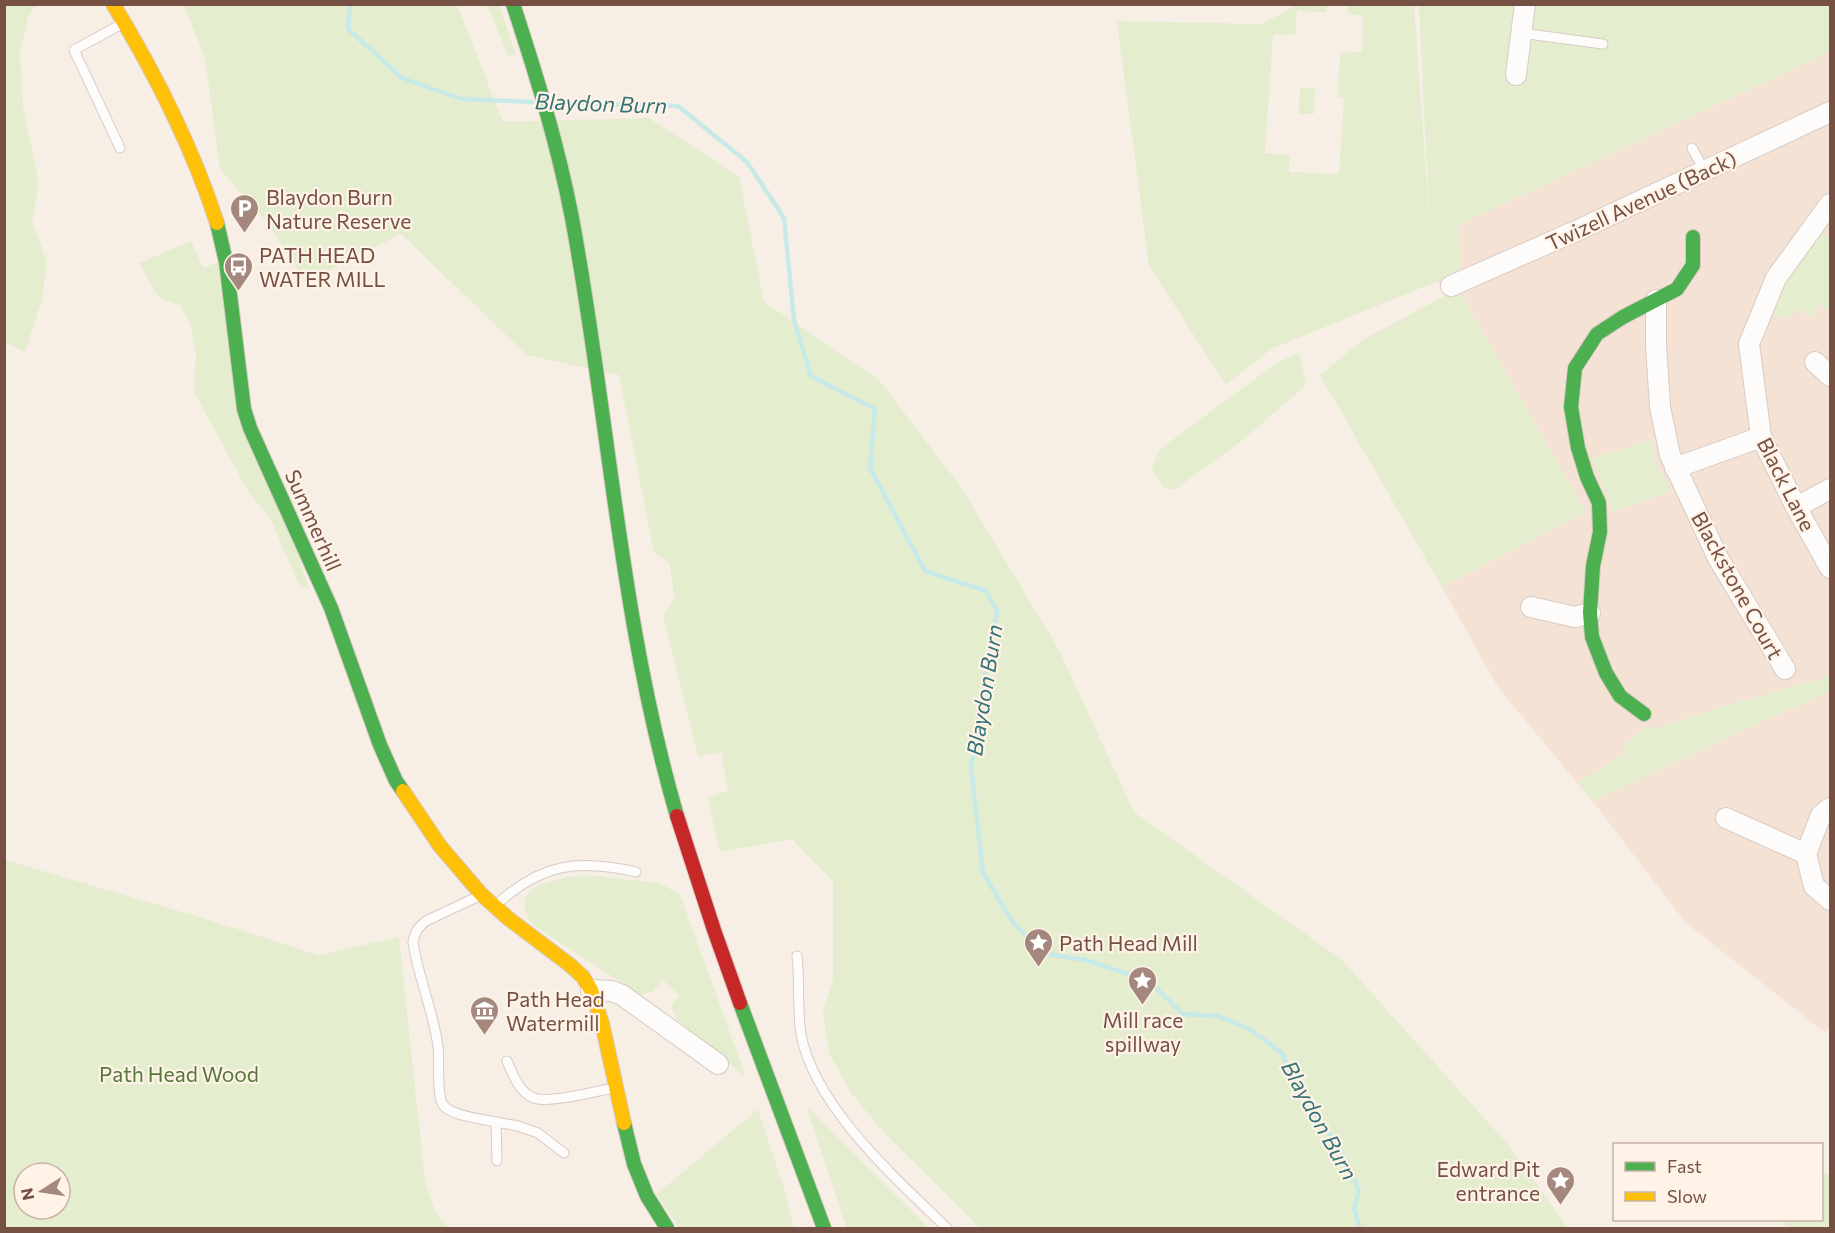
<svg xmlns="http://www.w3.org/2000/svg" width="1835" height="1233" font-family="Commissioner,sans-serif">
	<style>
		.residential { fill: #f4e3d5 }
		.green { fill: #e5edcf; fill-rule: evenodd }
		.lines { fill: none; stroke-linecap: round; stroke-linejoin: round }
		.stream { stroke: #c7eae8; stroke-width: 4.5 }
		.lane-casing { stroke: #d8cbc4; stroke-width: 11 }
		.street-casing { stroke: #d8cbc4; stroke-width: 22 }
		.fast-casing { stroke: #d8c9c2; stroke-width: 16 }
		.slow-casing { stroke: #d8c9c2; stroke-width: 16 }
		.jam-casing { stroke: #d8c9c2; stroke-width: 16 }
		.lane { stroke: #fefcfb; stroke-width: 9 }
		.street { stroke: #fefcfb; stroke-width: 20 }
		.fast { stroke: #4caf50; stroke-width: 14 }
		.slow { stroke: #ffc107; stroke-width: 14 }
		.jam { stroke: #c62828; stroke-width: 14 }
		.labels { text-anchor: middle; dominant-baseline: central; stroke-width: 4.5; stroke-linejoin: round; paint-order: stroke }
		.poi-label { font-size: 21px; fill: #775044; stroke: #fff3e7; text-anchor: start }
		.street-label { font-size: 21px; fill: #775044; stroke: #fff3e7 }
		.park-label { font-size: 21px; fill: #537839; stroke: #fff3e7 }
		.water-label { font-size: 22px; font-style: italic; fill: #357477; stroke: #fff3e7 }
	</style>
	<rect width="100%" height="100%" fill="#f7eee6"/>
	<!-- residential -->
	<path class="residential" d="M1419 5H1830V1028L1824 1032 1685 922 1597 807 1497 686 1442 587 1585 512 1458 289 1438 284Z"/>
	<!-- green -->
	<g class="green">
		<path d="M4 5H36L28 17 20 53 23 107 39 183 32 221 47 262 42 299 25 352 5 342Z"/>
		<path d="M184 5H457L503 122 649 118 739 177 764 302 880 381 960 486 1057 646 1134 812 1342 960 1511 1148 1568 1228H980L886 1135 851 1093 829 1053 823 1011 833 980V881L792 839 720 852 708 798 728 791 721 752 698 756 663 615 675 599 669 563 654 553 619 375 527 355 401 234 306 282 267 222 220 169 205 58Z"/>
		<path d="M487 5H499L516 55H508Z"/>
		<path d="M1295 5H1327L1326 12 1297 11 1295 35H1273L1265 153 1290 155 1289 172 1339 174 1344 98 1338 97 1340 53 1362 52 1363 16 1348 14V5H1414L1430 229 1419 5H1830V52L1458 225 1460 272 1271 349 1226 385 1149 266 1117 21 1263 24Z"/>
		<path d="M1300 88H1315L1314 114H1299Z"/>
		<path d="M1816 225 1830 238V266L1829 269 1830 271V313L1820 304 1809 318 1797 308 1787 320 1763 310Z"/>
		<path d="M191 241 203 268 218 262 225 322 309 590 298 583 270 517 249 493 194 392 196 353 190 324 181 306 158 297 139 263Z"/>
		<path d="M1458 289 1586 512 1442 587 1320 375 1364 339Z"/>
		<path d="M1299 353 1306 385 1239 443 1174 490 1164 488 1152 469 1159 450 1278 362Z"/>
		<path d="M1653 439C1650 460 1662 474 1671 491L1612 512 1593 458Z"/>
		<path d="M1830 674V692L1774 716 1593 801 1578 782 1624 754 1625 744 1645 727 1655 728 1718 708 1820 679Z"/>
		<path d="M5 860 199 917 319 955 399 937 425 1182 436 1214 449 1228H5ZM24 1173H60V1209H24Z"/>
		<path d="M583 875 660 883 680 895 746 1077 677 1020 671 1006 679 995 663 980 652 992 641 995 533 925C504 885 554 880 583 875Z"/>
		<path d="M806 1106 929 1228H847Z"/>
		<path d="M758 1109 785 1192 794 1228H679L657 1194Z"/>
		<path d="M1822 1174 1830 1175V1228H1789L1778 1220H1822Z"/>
	</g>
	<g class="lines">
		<!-- stream -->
		<g class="stream">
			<path d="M350 4 348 29 402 78 462 99 532 102"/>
			<path d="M556 103 678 106 747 162 784 218 794 320 811 376 875 409 870 468 925 571 986 591 997 611 984 682 971 768 983 873 1014 924 1045 954 1086 960 1149 981 1183 1014 1217 1016 1248 1028 1282 1053 1300 1093 1340 1149 1359 1191 1354 1209 1360 1228"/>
		</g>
		<defs>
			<g id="lane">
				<path d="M1521 33 1603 44"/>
				<path d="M120 148 74 50 122 24"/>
				<path d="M1692 148 1704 170"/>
				<path d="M479 896 426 921C418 927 415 932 413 942 418 977 433 1010 438 1046 440 1061 436 1094 443 1105 451 1116 483 1119 496 1122L497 1161"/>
				<path d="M496 905C542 863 578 859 636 872"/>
				<path d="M797 956C800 982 797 1008 801 1034 814 1106 896 1179 947 1228"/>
				<path d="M507 1061C513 1075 519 1092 534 1098 546 1104 597 1091 613 1088"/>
				<path d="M496 1122 518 1126 538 1133 564 1153"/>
			</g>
			<g id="street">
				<path d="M1516 75 1525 4"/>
				<path d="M1830 204 1776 278 1749 344 1761 437 1796 507 1830 568"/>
				<path d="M1451 286 1578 230 1830 112"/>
				<path d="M1656 300V345L1660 407 1670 455 1718 558 1785 669"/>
				<path d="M1815 362 1830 376"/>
				<path d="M1675 468 1761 437"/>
				<path d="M1796 507 1830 489"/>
				<path d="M1531 607 1575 617 1590 613"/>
				<path d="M1830 808 1821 815 1806 854 1814 886 1830 900"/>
				<path d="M1726 818 1806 854"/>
				<path d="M591 990 612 991 622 995 718 1064"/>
			</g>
			<g id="fast">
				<path d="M513 4C536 74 558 145 572 218 609 417 620 621 677 816"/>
				<path d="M217 223 226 262 244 409 250 428 331 608 380 745 396 781 403 791"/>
				<path d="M1644 714 1620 696 1606 673 1592 637 1590 613 1593 566 1600 532 1599 503 1587 477 1578 448 1571 407 1575 368 1597 334 1623 317 1677 289 1693 265V237"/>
				<path d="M740 1003 824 1228"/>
				<path d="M624 1123 634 1164 647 1196 667 1228"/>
			</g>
			<g id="slow">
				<path d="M113 4C155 73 192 146 217 223"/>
				<path d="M403 791 440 846 481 894 509 919 570 965 583 977 591 990 602 1023 624 1123"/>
			</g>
			<path id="jam" d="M677 816 714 930 740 1003"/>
		</defs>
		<!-- lane casing -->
		<use href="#lane" class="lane-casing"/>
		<!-- street casing -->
		<use href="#street" class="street-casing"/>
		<!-- fast casing -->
		<use href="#fast" class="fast-casing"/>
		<!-- slow casing -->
		<use href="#slow" class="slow-casing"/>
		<!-- jam casing -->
		<use href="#jam" class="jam-casing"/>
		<!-- lane -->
		<use href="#lane" class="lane"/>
		<!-- street -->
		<use href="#street" class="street"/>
		<!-- fast -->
		<use href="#fast" class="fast"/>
		<!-- slow -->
		<use href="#slow" class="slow"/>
		<!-- jam -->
		<use href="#jam" class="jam"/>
	</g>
	<!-- icons -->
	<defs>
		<symbol id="parking-pin" viewBox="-11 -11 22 30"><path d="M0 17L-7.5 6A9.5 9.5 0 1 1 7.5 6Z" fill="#a4877d" stroke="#fff3e7"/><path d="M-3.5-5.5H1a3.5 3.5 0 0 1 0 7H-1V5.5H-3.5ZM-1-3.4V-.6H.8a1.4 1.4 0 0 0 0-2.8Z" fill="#fff"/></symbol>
		<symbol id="bus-pin" viewBox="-11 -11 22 30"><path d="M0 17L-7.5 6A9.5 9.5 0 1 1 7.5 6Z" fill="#a4877d" stroke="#fff3e7"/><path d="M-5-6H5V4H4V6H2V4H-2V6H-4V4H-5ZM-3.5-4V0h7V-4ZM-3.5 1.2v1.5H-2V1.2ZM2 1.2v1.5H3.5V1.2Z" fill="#fff"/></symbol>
		<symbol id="sight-pin" viewBox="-11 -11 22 30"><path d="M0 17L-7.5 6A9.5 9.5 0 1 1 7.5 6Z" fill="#a4877d" stroke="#fff3e7"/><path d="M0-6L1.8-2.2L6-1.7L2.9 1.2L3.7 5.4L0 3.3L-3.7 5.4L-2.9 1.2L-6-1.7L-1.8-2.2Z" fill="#fff"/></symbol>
		<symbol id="museum-pin" viewBox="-11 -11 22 30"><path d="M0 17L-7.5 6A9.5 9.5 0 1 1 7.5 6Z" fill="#a4877d" stroke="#fff3e7"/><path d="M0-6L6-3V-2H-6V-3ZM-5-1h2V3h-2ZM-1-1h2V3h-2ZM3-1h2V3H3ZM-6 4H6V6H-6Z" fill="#fff"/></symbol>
	</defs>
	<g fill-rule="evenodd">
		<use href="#parking-pin" x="228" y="192" width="33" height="45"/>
		<use href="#bus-pin" x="222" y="250" width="33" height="45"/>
		<use href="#sight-pin" x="1022" y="926" width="33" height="45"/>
		<use href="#sight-pin" x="1126" y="964" width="33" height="45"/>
		<use href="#museum-pin" x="468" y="994" width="33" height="45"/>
		<use href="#sight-pin" x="1544" y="1164" width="33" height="45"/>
	</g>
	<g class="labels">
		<!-- poi labels -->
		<g class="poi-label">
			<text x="266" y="196">Blaydon Burn<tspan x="266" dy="24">Nature Reserve</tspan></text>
			<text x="259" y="254">PATH HEAD<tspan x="259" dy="24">WATER MILL</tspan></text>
			<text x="1059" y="942">Path Head Mill</text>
			<text x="506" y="998">Path Head<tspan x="506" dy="24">Watermill</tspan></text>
			<text x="1143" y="1019" text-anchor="middle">Mill race<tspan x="1143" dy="24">spillway</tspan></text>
			<text x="1540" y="1168" text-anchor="end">Edward Pit<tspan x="1540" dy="24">entrance</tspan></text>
		</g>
		<!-- street labels -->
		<g class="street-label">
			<text transform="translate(1641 200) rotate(-25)">Twizell Avenue (Back)</text>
			<text transform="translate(1787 484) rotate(63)">Black Lane</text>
			<text transform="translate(314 520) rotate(66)">Summerhill</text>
			<text transform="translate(1738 585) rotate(61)">Blackstone Court</text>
		</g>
		<!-- park labels -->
		<g class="park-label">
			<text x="179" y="1073">Path Head Wood</text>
		</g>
		<!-- water labels -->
		<g class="water-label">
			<text transform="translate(601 103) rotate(2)">Blaydon Burn</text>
			<text transform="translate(984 690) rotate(-81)">Blaydon Burn</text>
			<text transform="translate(1320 1120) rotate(61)">Blaydon Burn</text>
		</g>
	</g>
	<!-- border -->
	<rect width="1835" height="1233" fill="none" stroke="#775044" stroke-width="12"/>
	<!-- legend -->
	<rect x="1613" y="1143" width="210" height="78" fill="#fff3e7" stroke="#c9b2a6" stroke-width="1.5"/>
	<rect x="1625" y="1162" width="30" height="9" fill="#4caf50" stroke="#c9b2a6" stroke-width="1.5"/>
	<text x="1667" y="1173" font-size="18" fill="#775044">Fast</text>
	<rect x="1625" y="1192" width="30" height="9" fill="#ffc107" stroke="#c9b2a6" stroke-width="1.5"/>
	<text x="1667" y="1203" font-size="18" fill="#775044">Slow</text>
	<!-- north arrow -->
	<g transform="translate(42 1191) rotate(258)"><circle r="28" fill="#fff3e7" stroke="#c9b2a6" stroke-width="1.5"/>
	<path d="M0-4.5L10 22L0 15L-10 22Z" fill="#a4877d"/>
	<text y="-9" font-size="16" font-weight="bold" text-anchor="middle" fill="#775044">N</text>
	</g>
</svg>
